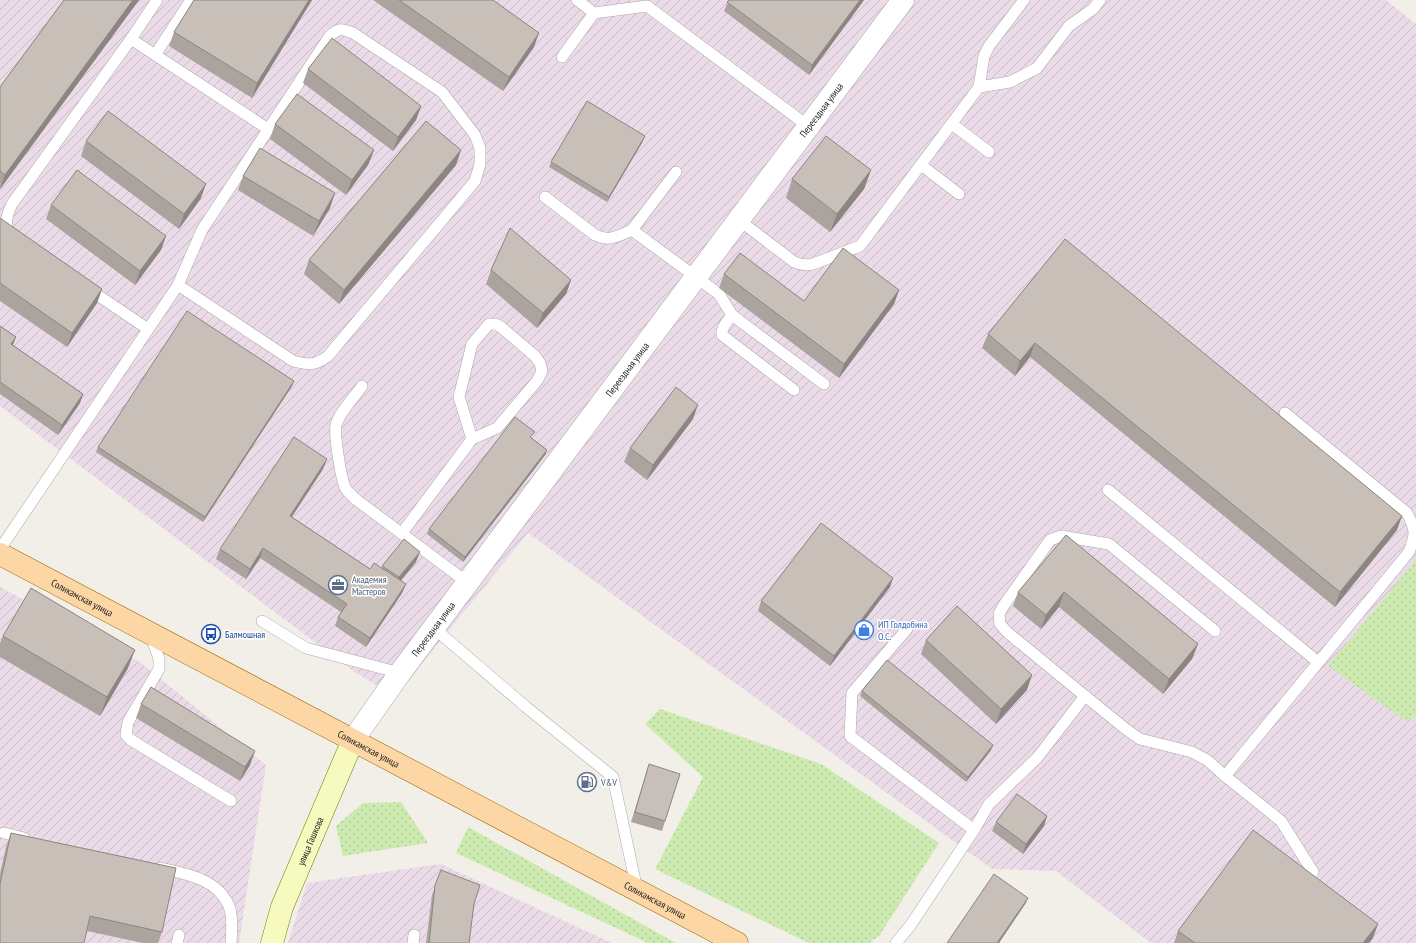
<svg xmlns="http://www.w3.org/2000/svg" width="1416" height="943" font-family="'PT Sans Narrow',sans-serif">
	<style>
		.industrial { fill: url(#industrial-furrows) }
		.grass { fill: url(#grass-dots) }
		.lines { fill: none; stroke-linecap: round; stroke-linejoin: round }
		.lane-casing { stroke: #a9a9a9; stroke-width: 12 }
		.street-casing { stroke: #a9a9a9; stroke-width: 23 }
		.secondary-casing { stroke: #707d05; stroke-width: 23 }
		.primary-casing { stroke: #a06b00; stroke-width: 23 }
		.lane { stroke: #fff; stroke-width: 11 }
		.street { stroke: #fff; stroke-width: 22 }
		.secondary { stroke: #f7fabf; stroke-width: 22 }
		.primary { stroke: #fcd6a4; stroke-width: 22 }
		.wall { fill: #aba49e }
		.shaded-wall { fill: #8b8681 }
		.building { fill: #c7bfb8; stroke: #8b8681 }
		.labels { text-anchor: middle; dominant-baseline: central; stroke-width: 3; stroke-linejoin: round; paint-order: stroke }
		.street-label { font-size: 10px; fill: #222; stroke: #fff }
		.service-label { font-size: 10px; fill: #4e5e75; stroke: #fff; text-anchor: start }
		.shop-label { font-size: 10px; fill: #366cbe; stroke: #fff; text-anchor: start }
		.transit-label { font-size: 10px; fill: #164399; stroke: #fff; text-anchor: start }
	</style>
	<defs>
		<pattern id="industrial-furrows" width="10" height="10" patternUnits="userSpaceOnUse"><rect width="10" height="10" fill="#ebdbe8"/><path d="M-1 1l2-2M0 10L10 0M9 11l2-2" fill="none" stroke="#c9bcc7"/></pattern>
		<pattern id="grass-dots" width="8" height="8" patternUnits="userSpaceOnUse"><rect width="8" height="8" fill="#cdebb0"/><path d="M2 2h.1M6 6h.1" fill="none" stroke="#b0c997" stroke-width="1.8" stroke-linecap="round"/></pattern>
	</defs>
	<rect width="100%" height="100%" fill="#f2efe9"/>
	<!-- industrial -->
	<g class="industrial">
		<path d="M0 0H1386L1416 24V943H1151L1056 871 992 869 528 533 395 697 352 670 0 406Z"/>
		<path d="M0 587 140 662 266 765 239 943H0Z"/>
		<path d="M441 864 612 943H288L307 883Z"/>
	</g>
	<!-- grass -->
	<g class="grass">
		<path d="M1416 560V716L1407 722 1328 666Z"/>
		<path d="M660 709 821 764 939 843 879 936 869 943H809L655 869 703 777 645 724Z"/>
		<path d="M401 802 428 843 343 856 336 826 363 803Z"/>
		<path d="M468 827 676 943H648L456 853Z"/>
	</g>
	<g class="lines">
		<defs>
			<g id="lane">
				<path d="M577 0 594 13 647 6 808 126"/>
				<path d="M131 39 268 129"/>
				<path d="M155 55 191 0"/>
				<path d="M562 57 594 13"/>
				<path d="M979 87 1010 82 1037 68 1069 26 1093 9 1100 0"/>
				<path d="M952 124 989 152"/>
				<path d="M921 165 959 194"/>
				<path d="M676 172 632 230 719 294 732 315C727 322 721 327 722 335L794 390"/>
				<path d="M545 197 595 235C610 242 618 236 632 230"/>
				<path d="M739 220 794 262C801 265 806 266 813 264L860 246 979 87 984 56 989 46 1024 0"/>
				<path d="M11 235C3 225 7 215 12 204L131 39 157 0"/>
				<path d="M87 288 148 329"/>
				<path d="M732 315 824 384"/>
				<path d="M362 386C354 398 340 411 336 425 334 435 341 480 346 489 348 492 352 495 354 498L468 583"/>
				<path d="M1108 490 1318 662"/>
				<path d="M402 533 472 439 497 428 537 381 542 371 540 363 535 356 501 327 495 324H489L472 344 459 397 472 439"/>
				<path d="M0 549 178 285 202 230 329 37C338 28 341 28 353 33L442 92 475 135 480 148V164L475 181 328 356C315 366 309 365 293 361L178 285"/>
				<path d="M262 621 306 648 400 673"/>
				<path d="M435 629 526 707 613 777 637 890"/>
				<path d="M907 629 852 693 850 736 974 830"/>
				<path d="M151 636 159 659V669L128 722 126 735 131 740 231 801"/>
				<path d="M1085 696 1127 730 1140 739 1192 752 1207 760 1225 776 1409 552C1416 534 1416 530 1407 513L1285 413"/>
				<path d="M1225 776 1281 821 1313 872"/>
				<path d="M4 833 24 838"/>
				<path d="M160 868C185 874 217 878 229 906 233 917 232 931 231 943"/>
				<path d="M177 943 179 935"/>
				<path d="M413 943 414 935"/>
				<path d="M896 943 910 926 974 830 989 804 1037 758 1085 696 1007 632 1000 624 999 614 1004 605 1050 540 1061 536 1109 544 1215 631"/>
			</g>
			<g id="street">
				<path id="s1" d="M353 740 400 673 903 0"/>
			</g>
			<g id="secondary">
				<path id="s2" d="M272 943 282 907 353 740"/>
			</g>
			<g id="primary">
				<path id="s3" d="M0 554 737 943"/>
			</g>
		</defs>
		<!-- lane casing -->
		<use href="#lane" class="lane-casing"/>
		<!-- street casing -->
		<use href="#street" class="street-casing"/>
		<!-- secondary casing -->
		<use href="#secondary" class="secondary-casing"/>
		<!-- primary casing -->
		<use href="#primary" class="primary-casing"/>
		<!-- lane -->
		<use href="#lane" class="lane"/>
		<!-- street -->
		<use href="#street" class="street"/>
		<!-- secondary -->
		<use href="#secondary" class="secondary"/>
		<!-- primary -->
		<use href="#primary" class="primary"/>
	</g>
	<!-- wall -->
	<g class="wall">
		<path d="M64 0H139L0 189V87Z"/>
		<path d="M194 0H312L252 98 169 46 174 32Z"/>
		<path d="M373 0H493L534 47 503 91Z"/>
		<path d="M729 0H864L809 75 724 11Z"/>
		<path d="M308 69 421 106 416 120 393 151 303 83Z"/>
		<path d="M275 124 374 150 368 165 346 195 270 139Z"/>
		<path d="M86 141 201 198 179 229 81 156Z"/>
		<path d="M643 141 607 202 549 167 551 162Z"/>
		<path d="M461 150 456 165 339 304 304 274 309 260Z"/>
		<path d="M871 170 864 189 830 232 786 198 792 179Z"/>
		<path d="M243 176 330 208 313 236 238 190Z"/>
		<path d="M51 205 166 236 161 250 135 285 46 219Z"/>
		<path d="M0 218 102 289 97 303 67 347 0 301Z"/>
		<path d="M1065 239 1397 530 1335 607 1030 357 1015 376 982 348 988 334Z"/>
		<path d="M491 270 571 280 566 294 537 328 486 284Z"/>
		<path d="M724 274 804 301 899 290 894 304 839 378 719 288Z"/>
		<path d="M0 326 16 337 13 345 83 394 80 403 58 435 0 394Z"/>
		<path d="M294 381 292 386 203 522 96 452 98 447Z"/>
		<path d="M693 419 647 480 624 462 630 448Z"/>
		<path d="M533 437 532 438 547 450 545 455 463 562 427 534 429 529Z"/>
		<path d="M323 469 292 517 370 569 382 568V566L416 562 401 581 406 584 402 593 366 647 335 626 338 617 341 612 260 558 246 579 216 559 220 549Z"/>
		<path d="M1066 535 1198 644 1192 659 1163 694 1059 607 1041 629 1013 606 1018 592Z"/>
		<path d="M893 578 890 587 830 666 758 611 761 601Z"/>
		<path d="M3 636 128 668 100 716 0 657V643Z"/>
		<path d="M926 640 1027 690 996 724 921 654Z"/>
		<path d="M862 691 991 750 966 782 860 696Z"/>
		<path d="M141 704 250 765 240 781 136 718Z"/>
		<path d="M649 764 665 821 662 831 631 822Z"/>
		<path d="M1047 816 1044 826 1023 854 992 831 996 822Z"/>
		<path d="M11 833 162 932 158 943H143L87 931 0 943V874L6 847Z"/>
		<path d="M441 870 474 904 469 943H426L432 895Z"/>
		<path d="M1178 931 1373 938 1369 943H1174Z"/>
	</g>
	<!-- shaded-wall -->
	<g class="shaded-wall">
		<path d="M133 0H139L0 189 5 175Z"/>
		<path d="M309 0H312L252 98 257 83Z"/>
		<path d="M860 0H864L809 75 812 65Z"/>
		<path d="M539 33 534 47 503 91 509 77Z"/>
		<path d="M421 106 416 120 393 151 398 137Z"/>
		<path d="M645 136 643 141 607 202 609 197Z"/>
		<path d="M374 150 368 165 346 195 352 180Z"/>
		<path d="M461 150 456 165 339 304 344 290Z"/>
		<path d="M871 170 864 189 830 232 837 214Z"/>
		<path d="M206 184 201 198 179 229 184 214Z"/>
		<path d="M335 193 330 208 313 236 319 221Z"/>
		<path d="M166 236 161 250 135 285 140 271Z"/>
		<path d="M571 280 566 294 537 328 543 313Z"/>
		<path d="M102 289 97 303 67 347 72 333Z"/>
		<path d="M899 290 894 304 839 378 844 364Z"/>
		<path d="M16 337 12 347 11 344Z"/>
		<path d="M1035 343 1030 357 1015 376 1020 361Z"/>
		<path d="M294 381 292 386 203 522 205 517Z"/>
		<path d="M83 394 80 403 58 435 62 425Z"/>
		<path d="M698 405 693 419 647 480 653 465Z"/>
		<path d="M547 450 545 455 463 562 465 557Z"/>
		<path d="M327 459 323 469 286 525 290 516Z"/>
		<path d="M1402 516 1397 530 1335 607 1340 592Z"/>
		<path d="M263 548 260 558 246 579 250 569Z"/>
		<path d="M420 552 416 562 395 587 399 577Z"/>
		<path d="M893 578 890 587 830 666 834 656Z"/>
		<path d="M406 584 402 593 366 647 370 638Z"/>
		<path d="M1064 592 1059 607 1041 629 1046 615Z"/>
		<path d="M1198 644 1192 659 1163 694 1169 679Z"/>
		<path d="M135 650 128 668 100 716 107 697Z"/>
		<path d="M1032 675 1027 690 996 724 1001 709Z"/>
		<path d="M993 745 991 750 966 782 968 777Z"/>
		<path d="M255 751 250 765 240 781 245 767Z"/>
		<path d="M1047 816 1044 826 1023 854 1026 844Z"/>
		<path d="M1028 898 1026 903 999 943H997Z"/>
		<path d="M1378 924 1373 938 1369 943H1363Z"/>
	</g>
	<!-- building -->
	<g class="building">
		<path d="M64 0H133L5 175 0 171V87Z"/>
		<path d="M194 0H309L257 83 174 32Z"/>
		<path d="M399 0H493L539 33 509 77Z"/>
		<path d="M729 0H860L812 65 727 2Z"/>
		<path d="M332 38 421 106 398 137 308 69Z"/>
		<path d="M297 94 374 150 352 180 275 124Z"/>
		<path d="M587 101 645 136 609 197 551 162Z"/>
		<path d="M108 111 206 184 184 214 86 141Z"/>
		<path d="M426 121 461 150 344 290 309 260Z"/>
		<path d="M826 136 871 170 837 214 792 179Z"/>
		<path d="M260 148 335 193 319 221 243 176Z"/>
		<path d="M77 170 166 236 140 271 51 205Z"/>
		<path d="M0 218 102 289 72 333 0 283Z"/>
		<path d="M510 228 571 280 543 313 491 270Z"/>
		<path d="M1065 239 1402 516 1340 592 1035 343 1020 361 988 334Z"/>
		<path d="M843 248 899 290 844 364 724 274 740 253 804 301Z"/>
		<path d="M187 311 294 381 205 517 98 447Z"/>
		<path d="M0 326 16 337 11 344 83 394 62 425 0 382Z"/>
		<path d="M676 387 698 405 653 465 630 448Z"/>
		<path d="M515 417 535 432 530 437 547 450 465 557 429 529Z"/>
		<path d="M294 437 327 459 290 516 370 569 374 563 406 584 370 638 338 617 347 604 263 548 250 569 220 549Z"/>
		<path d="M821 523 893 578 834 656 761 601Z"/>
		<path d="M1066 535 1198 644 1169 679 1064 592 1046 615 1018 592Z"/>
		<path d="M404 539 420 552 399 577 382 566Z"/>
		<path d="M31 588 135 650 107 697 3 636Z"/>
		<path d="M957 606 1032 675 1001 709 926 640Z"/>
		<path d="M887 660 993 745 968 777 862 691Z"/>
		<path d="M151 687 255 751 245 767 141 704Z"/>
		<path d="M649 764 680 774 665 821 635 812Z"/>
		<path d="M1017 794 1047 816 1026 844 996 822Z"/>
		<path d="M1253 830 1378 924 1363 943H1195L1178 931Z"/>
		<path d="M11 833 176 868 162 932 90 916 84 943H0V884Z"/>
		<path d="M441 870 480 885 474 904 469 943H429L435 885Z"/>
		<path d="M994 874 1028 898 997 943H947Z"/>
	</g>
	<!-- icons -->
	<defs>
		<symbol id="office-ring" viewBox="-11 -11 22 22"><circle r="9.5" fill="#fff" stroke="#5c6f8a" stroke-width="1.5"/><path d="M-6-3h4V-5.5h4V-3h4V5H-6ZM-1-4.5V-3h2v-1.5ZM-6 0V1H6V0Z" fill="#5c6f8a"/></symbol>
		<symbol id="shop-ring" viewBox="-11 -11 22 22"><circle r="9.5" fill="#fff" stroke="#3f7fe0" stroke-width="1.5"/><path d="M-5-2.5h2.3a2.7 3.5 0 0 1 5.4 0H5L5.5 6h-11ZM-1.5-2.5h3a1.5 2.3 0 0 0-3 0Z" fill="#3f7fe0"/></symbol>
		<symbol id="bus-ring" viewBox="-11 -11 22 22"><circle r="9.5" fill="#fff" stroke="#1a4fb4" stroke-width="1.5"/><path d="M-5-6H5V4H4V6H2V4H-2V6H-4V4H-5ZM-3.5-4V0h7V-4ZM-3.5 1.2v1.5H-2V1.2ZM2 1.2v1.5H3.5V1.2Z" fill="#1a4fb4"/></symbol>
		<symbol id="fuel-ring" viewBox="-11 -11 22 22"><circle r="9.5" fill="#fff" stroke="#5c6f8a" stroke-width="1.5"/><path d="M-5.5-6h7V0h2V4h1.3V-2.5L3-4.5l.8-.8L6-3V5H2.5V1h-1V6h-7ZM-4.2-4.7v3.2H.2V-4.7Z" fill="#5c6f8a"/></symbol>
	</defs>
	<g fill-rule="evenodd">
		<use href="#office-ring" x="327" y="574" width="22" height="22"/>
		<use href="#shop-ring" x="853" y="619" width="22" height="22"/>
		<use href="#bus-ring" x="200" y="623" width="22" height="22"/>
		<use href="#fuel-ring" x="576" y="771" width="22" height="22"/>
	</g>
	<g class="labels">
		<!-- street labels -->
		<g class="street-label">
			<text stroke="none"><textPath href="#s1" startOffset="785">Переездная улица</textPath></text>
			<text stroke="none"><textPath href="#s1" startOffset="461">Переездная улица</textPath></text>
			<text stroke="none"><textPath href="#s3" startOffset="93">Соликамская улица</textPath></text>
			<text stroke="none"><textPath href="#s1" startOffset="137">Переездная улица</textPath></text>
			<text stroke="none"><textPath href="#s3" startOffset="417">Соликамская улица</textPath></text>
			<text stroke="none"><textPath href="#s2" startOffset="109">улица Гашкова</textPath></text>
			<text stroke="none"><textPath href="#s3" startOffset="741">Соликамская улица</textPath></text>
		</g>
		<!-- service labels -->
		<g class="service-label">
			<text x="352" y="579">Академия<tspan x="352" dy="12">Мастеров</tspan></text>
			<text x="601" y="782">V&amp;V</text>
		</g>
		<!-- shop labels -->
		<g class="shop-label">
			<text x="878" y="624">ИП Голдобина<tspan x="878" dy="12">О.С.</tspan></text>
		</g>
		<!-- transit labels -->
		<g class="transit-label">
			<text x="225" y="634">Балмошная</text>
		</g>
	</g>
</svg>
